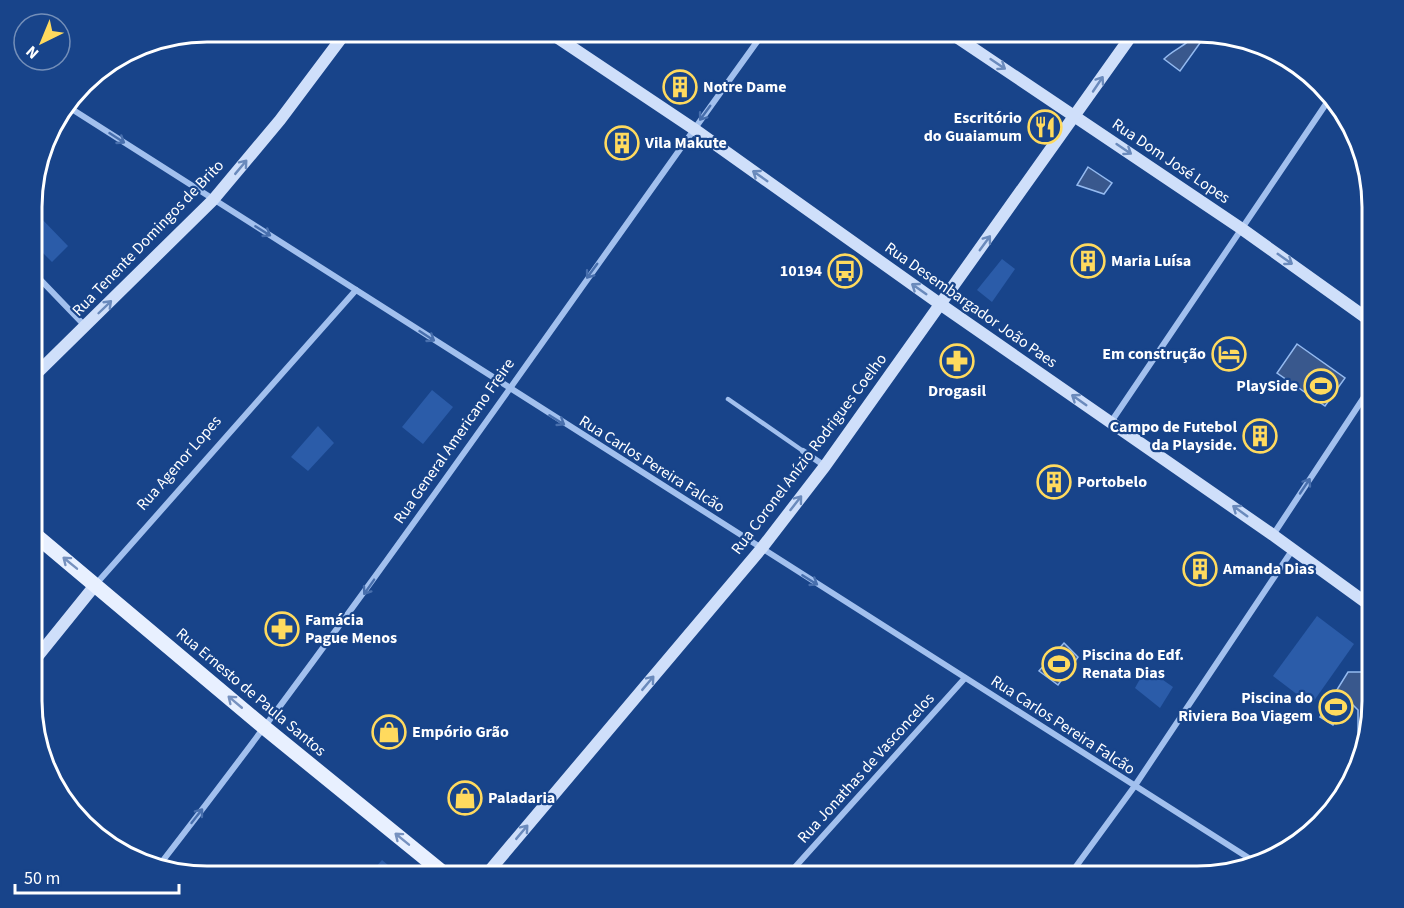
<svg xmlns="http://www.w3.org/2000/svg" width="1404" height="908" font-family="'Source Sans 3',sans-serif">
	<style>
		.green { fill: #2b5ca9 }
		.water { fill: #39588d; stroke: #94baf0; stroke-width: 1.5 }
		.lines { fill: none; stroke-linecap: round; stroke-linejoin: round }
		.lane { stroke: #a2c0ee; stroke-width: 4.5 }
		.street { stroke: #a2c0ee; stroke-width: 6 }
		.secondary { stroke: #cfdffa; stroke-width: 12 }
		.primary { stroke: #e8f0ff; stroke-width: 15 }
		.oneway { stroke: #6a8abc }
		.oneway2 { stroke: #486fad }
		.oneway3 { stroke: #7691bf }
		.labels { text-anchor: middle; dominant-baseline: central; stroke-width: 4.5; stroke-linejoin: round; paint-order: stroke }
		.poi-label { font-size: 16px; font-weight: bold; fill: #fff; stroke: #18448a; text-anchor: start }
		.street-label { font-size: 16px; fill: #fff; stroke: #18448a }
		.rim { fill: none; stroke: #fff; stroke-width: 3 }
	</style>
	<rect width="100%" height="100%" fill="#18448a"/>
	<!-- green -->
	<g class="green">
		<path d="M38 215 68 246 52 262 33 243V220Z"/>
		<path d="M1002 259 1015 269 992 302 977 290Z"/>
		<path d="M432 390 453 407 423 444 402 427Z"/>
		<path d="M318 426 334 443 308 471 291 457Z"/>
		<path d="M1317 616 1354 644 1311 705 1273 676Z"/>
		<path d="M1146 668 1173 687 1160 708 1135 688Z"/>
		<path d="M382 860 401 876H368Z"/>
	</g>
	<!-- water -->
	<g class="water">
		<path d="M1197 32 1205 36 1180 71 1164 59C1175 48 1189 45 1197 32Z"/>
		<path d="M1088 167 1112 183 1104 194 1077 185Z"/>
		<path d="M1297 344 1345 378 1325 406 1277 373Z"/>
		<path d="M1064 643 1078 657 1058 685 1039 671Z"/>
		<path d="M1348 672H1363C1379 694 1371 715 1363 739L1358 733V710L1349 701 1333 725 1320 717Z"/>
	</g>
	<g class="lines">
		<!-- lane -->
		<path class="lane" d="M728 399 803 451"/>
		<!-- street -->
		<g class="street">
			<path d="M67 106 1255 862"/>
			<path d="M33 272 85 326"/>
			<path d="M1111 422 1330 98"/>
			<path d="M803 451 825 466"/>
			<path d="M1273 535 1372 385"/>
			<path d="M96 584 356 290"/>
			<path d="M161 863C371 592 564 309 764 32"/>
			<path d="M787 876 965 678"/>
			<path d="M1069 876 1134 787 1293 549"/>
		</g>
		<!-- secondary -->
		<g class="secondary">
			<path d="M549 32 694 129 940 304 1273 535 1372 607"/>
			<path d="M949 32 1242 229 1372 322"/>
			<path d="M33 377 213 200 280 120 346 32"/>
			<path d="M33 662 96 584"/>
			<path d="M485 876 761 549 825 466 1134 32"/>
		</g>
		<!-- primary -->
		<path class="primary" d="M33 533 265 728 447 876"/>
	</g>
	<!-- one-way arrows -->
	<defs><path id="oneway-shaft" d="M-6 0H5M1.5-3L5.5 0L1.5 3" fill="none" stroke-width="1.6" stroke-linecap="round" stroke-linejoin="round" transform="scale(1.5)"/></defs>
	<g class="oneway">
		<use href="#oneway-shaft" transform="translate(998 64) rotate(34)"/>
		<use href="#oneway-shaft" transform="translate(1098 84) rotate(-56)"/>
		<use href="#oneway-shaft" transform="translate(1124 149) rotate(34)"/>
		<use href="#oneway-shaft" transform="translate(241 167) rotate(-50)"/>
		<use href="#oneway-shaft" transform="translate(760 176) rotate(-145)"/>
		<use href="#oneway-shaft" transform="translate(985 243) rotate(-54)"/>
		<use href="#oneway-shaft" transform="translate(1285 259) rotate(35)"/>
		<use href="#oneway-shaft" transform="translate(919 289) rotate(-145)"/>
		<use href="#oneway-shaft" transform="translate(105 307) rotate(-44)"/>
		<use href="#oneway-shaft" transform="translate(1079 400) rotate(-145)"/>
		<use href="#oneway-shaft" transform="translate(796 503) rotate(-52)"/>
		<use href="#oneway-shaft" transform="translate(1240 511) rotate(-144)"/>
		<use href="#oneway-shaft" transform="translate(648 683) rotate(-50)"/>
		<use href="#oneway-shaft" transform="translate(522 832) rotate(-50)"/>
	</g>
	<g class="oneway2">
		<use href="#oneway-shaft" transform="translate(705 113) rotate(126)"/>
		<use href="#oneway-shaft" transform="translate(117 138) rotate(33)"/>
		<use href="#oneway-shaft" transform="translate(263 231) rotate(32)"/>
		<use href="#oneway-shaft" transform="translate(592 271) rotate(126)"/>
		<use href="#oneway-shaft" transform="translate(427 336) rotate(33)"/>
		<use href="#oneway-shaft" transform="translate(557 420) rotate(32)"/>
		<use href="#oneway-shaft" transform="translate(1305 486) rotate(-56)"/>
		<use href="#oneway-shaft" transform="translate(810 580) rotate(32)"/>
		<use href="#oneway-shaft" transform="translate(369 587) rotate(125)"/>
		<use href="#oneway-shaft" transform="translate(197 816) rotate(-52)"/>
	</g>
	<g class="oneway3">
		<use href="#oneway-shaft" transform="translate(70 563) rotate(-141)"/>
		<use href="#oneway-shaft" transform="translate(235 702) rotate(-140)"/>
		<use href="#oneway-shaft" transform="translate(402 839) rotate(-141)"/>
	</g>
	<!-- icons -->
	<defs>
		<symbol id="building-ring" viewBox="-11 -11 22 22"><circle r="9.5" fill="#18448a" stroke="#ffda5e" stroke-width="1.5"/><path d="M-4-6H4V6H1V3H-1V6H-4ZM-2.5-4.3h1.7v1.8h-1.7ZM.8-4.3h1.7v1.8H.8ZM-2.5-1h1.7V.8h-1.7ZM.8-1h1.7V.8H.8Z" fill="#ffda5e"/></symbol>
		<symbol id="restaurant-ring" viewBox="-11 -11 22 22"><circle r="9.5" fill="#18448a" stroke="#ffda5e" stroke-width="1.5"/><path d="M-5-6h1v4h1v-4h1v4h1v-4h1v5L-1.5 .5V6h-2V.5L-5-1ZM5-6V6H3V1.5H1.5Q1.5-4 5-6Z" fill="#ffda5e"/></symbol>
		<symbol id="bus-ring" viewBox="-11 -11 22 22"><circle r="9.5" fill="#18448a" stroke="#ffda5e" stroke-width="1.5"/><path d="M-5-6H5V4H4V6H2V4H-2V6H-4V4H-5ZM-3.5-4V0h7V-4ZM-3.5 1.2v1.5H-2V1.2ZM2 1.2v1.5H3.5V1.2Z" fill="#ffda5e"/></symbol>
		<symbol id="hotel-ring" viewBox="-11 -11 22 22"><circle r="9.5" fill="#18448a" stroke="#ffda5e" stroke-width="1.5"/><path d="M-6-4.5h1.5V1H6V5H4.5V3h-9V5H-6ZM-4 0a1.8 1.8 0 1 1 3.6 0ZM.5 0V-2.5h3Q6-2.5 6 0Z" fill="#ffda5e"/></symbol>
		<symbol id="pharmacy-ring" viewBox="-11 -11 22 22"><circle r="9.5" fill="#18448a" stroke="#ffda5e" stroke-width="1.5"/><path d="M-2-6h4v4h4v4h-4v4h-4v-4h-4v-4h4Z" fill="#ffda5e"/></symbol>
		<symbol id="stadium-ring" viewBox="-11 -11 22 22"><circle r="9.5" fill="#18448a" stroke="#ffda5e" stroke-width="1.5"/><path d="M0-5a6.5 5 0 1 0 0 10a6.5 5 0 1 0 0-10ZM-3.5-1.8h7v3.6h-7Z" fill="#ffda5e"/></symbol>
		<symbol id="shop-ring" viewBox="-11 -11 22 22"><circle r="9.5" fill="#18448a" stroke="#ffda5e" stroke-width="1.5"/><path d="M-5-2.5h2.3a2.7 3.5 0 0 1 5.4 0H5L5.5 6h-11ZM-1.5-2.5h3a1.5 2.3 0 0 0-3 0Z" fill="#ffda5e"/></symbol>
	</defs>
	<g fill-rule="evenodd">
		<use href="#building-ring" x="661" y="68" width="38" height="38"/>
		<use href="#restaurant-ring" x="1026" y="108" width="38" height="38"/>
		<use href="#building-ring" x="603" y="124" width="38" height="38"/>
		<use href="#building-ring" x="1069" y="242" width="38" height="38"/>
		<use href="#bus-ring" x="826" y="252" width="38" height="38"/>
		<use href="#hotel-ring" x="1210" y="335" width="38" height="38"/>
		<use href="#pharmacy-ring" x="938" y="342" width="38" height="38"/>
		<use href="#stadium-ring" x="1302" y="367" width="38" height="38"/>
		<use href="#building-ring" x="1241" y="417" width="38" height="38"/>
		<use href="#building-ring" x="1035" y="463" width="38" height="38"/>
		<use href="#building-ring" x="1181" y="550" width="38" height="38"/>
		<use href="#pharmacy-ring" x="263" y="610" width="38" height="38"/>
		<use href="#stadium-ring" x="1040" y="645" width="38" height="38"/>
		<use href="#stadium-ring" x="1317" y="688" width="38" height="38"/>
		<use href="#shop-ring" x="370" y="713" width="38" height="38"/>
		<use href="#shop-ring" x="446" y="779" width="38" height="38"/>
	</g>
	<g class="labels">
		<!-- poi labels -->
		<g class="poi-label">
			<text x="703" y="87">Notre Dame</text>
			<text x="1022" y="118" text-anchor="end">Escritório<tspan x="1022" dy="18">do Guaiamum</tspan></text>
			<text x="645" y="143">Vila Makute</text>
			<text x="1111" y="261">Maria Luísa</text>
			<text x="822" y="271" text-anchor="end">10194</text>
			<text x="1206" y="354" text-anchor="end">Em construção</text>
			<text x="1298" y="386" text-anchor="end">PlaySide</text>
			<text x="957" y="391" text-anchor="middle">Drogasil</text>
			<text x="1237" y="427" text-anchor="end">Campo de Futebol<tspan x="1237" dy="18">da Playside.</tspan></text>
			<text x="1077" y="482">Portobelo</text>
			<text x="1223" y="569">Amanda Dias</text>
			<text x="305" y="620">Famácia<tspan x="305" dy="18">Pague Menos</tspan></text>
			<text x="1082" y="655">Piscina do Edf.<tspan x="1082" dy="18">Renata Dias</tspan></text>
			<text x="1313" y="698" text-anchor="end">Piscina do<tspan x="1313" dy="18">Riviera Boa Viagem</tspan></text>
			<text x="412" y="732">Empório Grão</text>
			<text x="488" y="798">Paladaria</text>
		</g>
		<!-- street labels -->
		<g class="street-label">
			<text transform="translate(1171 161) rotate(34)">Rua Dom José Lopes</text>
			<text transform="translate(148 238) rotate(-46)">Rua Tenente Domingos de Brito</text>
			<text transform="translate(971 305) rotate(35)">Rua Desembargador João Paes</text>
			<text transform="translate(454 441) rotate(-55)">Rua General Americano Freire</text>
			<text transform="translate(809 454) rotate(-53)">Rua Coronel Anízio Rodrigues Coelho</text>
			<text transform="translate(179 463) rotate(-49)">Rua Agenor Lopes</text>
			<text transform="translate(652 464) rotate(32)">Rua Carlos Pereira Falcão</text>
			<text transform="translate(251 692) rotate(40)">Rua Ernesto de Paula Santos</text>
			<text transform="translate(1063 725) rotate(33)">Rua Carlos Pereira Falcão</text>
			<text transform="translate(866 768) rotate(-48)">Rua Jonathas de Vasconcelos</text>
		</g>
	</g>
	<!-- crop -->
	<path d="M0 0H1404V908H0ZM207 42H1197A165 165 0 0 1 1362 207V701A165 165 0 0 1 1197 866H207A165 165 0 0 1 42 701V207A165 165 0 0 1 207 42Z" fill="#18448a" fill-rule="evenodd"/>
	<path class="rim" d="M207 42H1197A165 165 0 0 1 1362 207V701A165 165 0 0 1 1197 866H207A165 165 0 0 1 42 701V207A165 165 0 0 1 207 42Z"/>
	<!-- north arrow -->
	<g transform="translate(42 42) rotate(223)"><circle r="28" fill="#18448a" stroke="#748fb9" stroke-width="1.5"/>
	<path d="M0-4.5L10 22L0 15L-10 22Z" fill="#ffda5e"/>
	<text y="-9" font-size="16" font-weight="bold" text-anchor="middle" fill="#ffffff">N</text>
	</g>
	<!-- scale -->
	<path d="M15 884v9h164v-9" fill="none" stroke="#ffffff" stroke-width="3"/>
	<text x="24" y="884" font-size="18" fill="#ffffff" stroke="#18448a" stroke-width="4.5" paint-order="stroke">50 m</text>
</svg>
